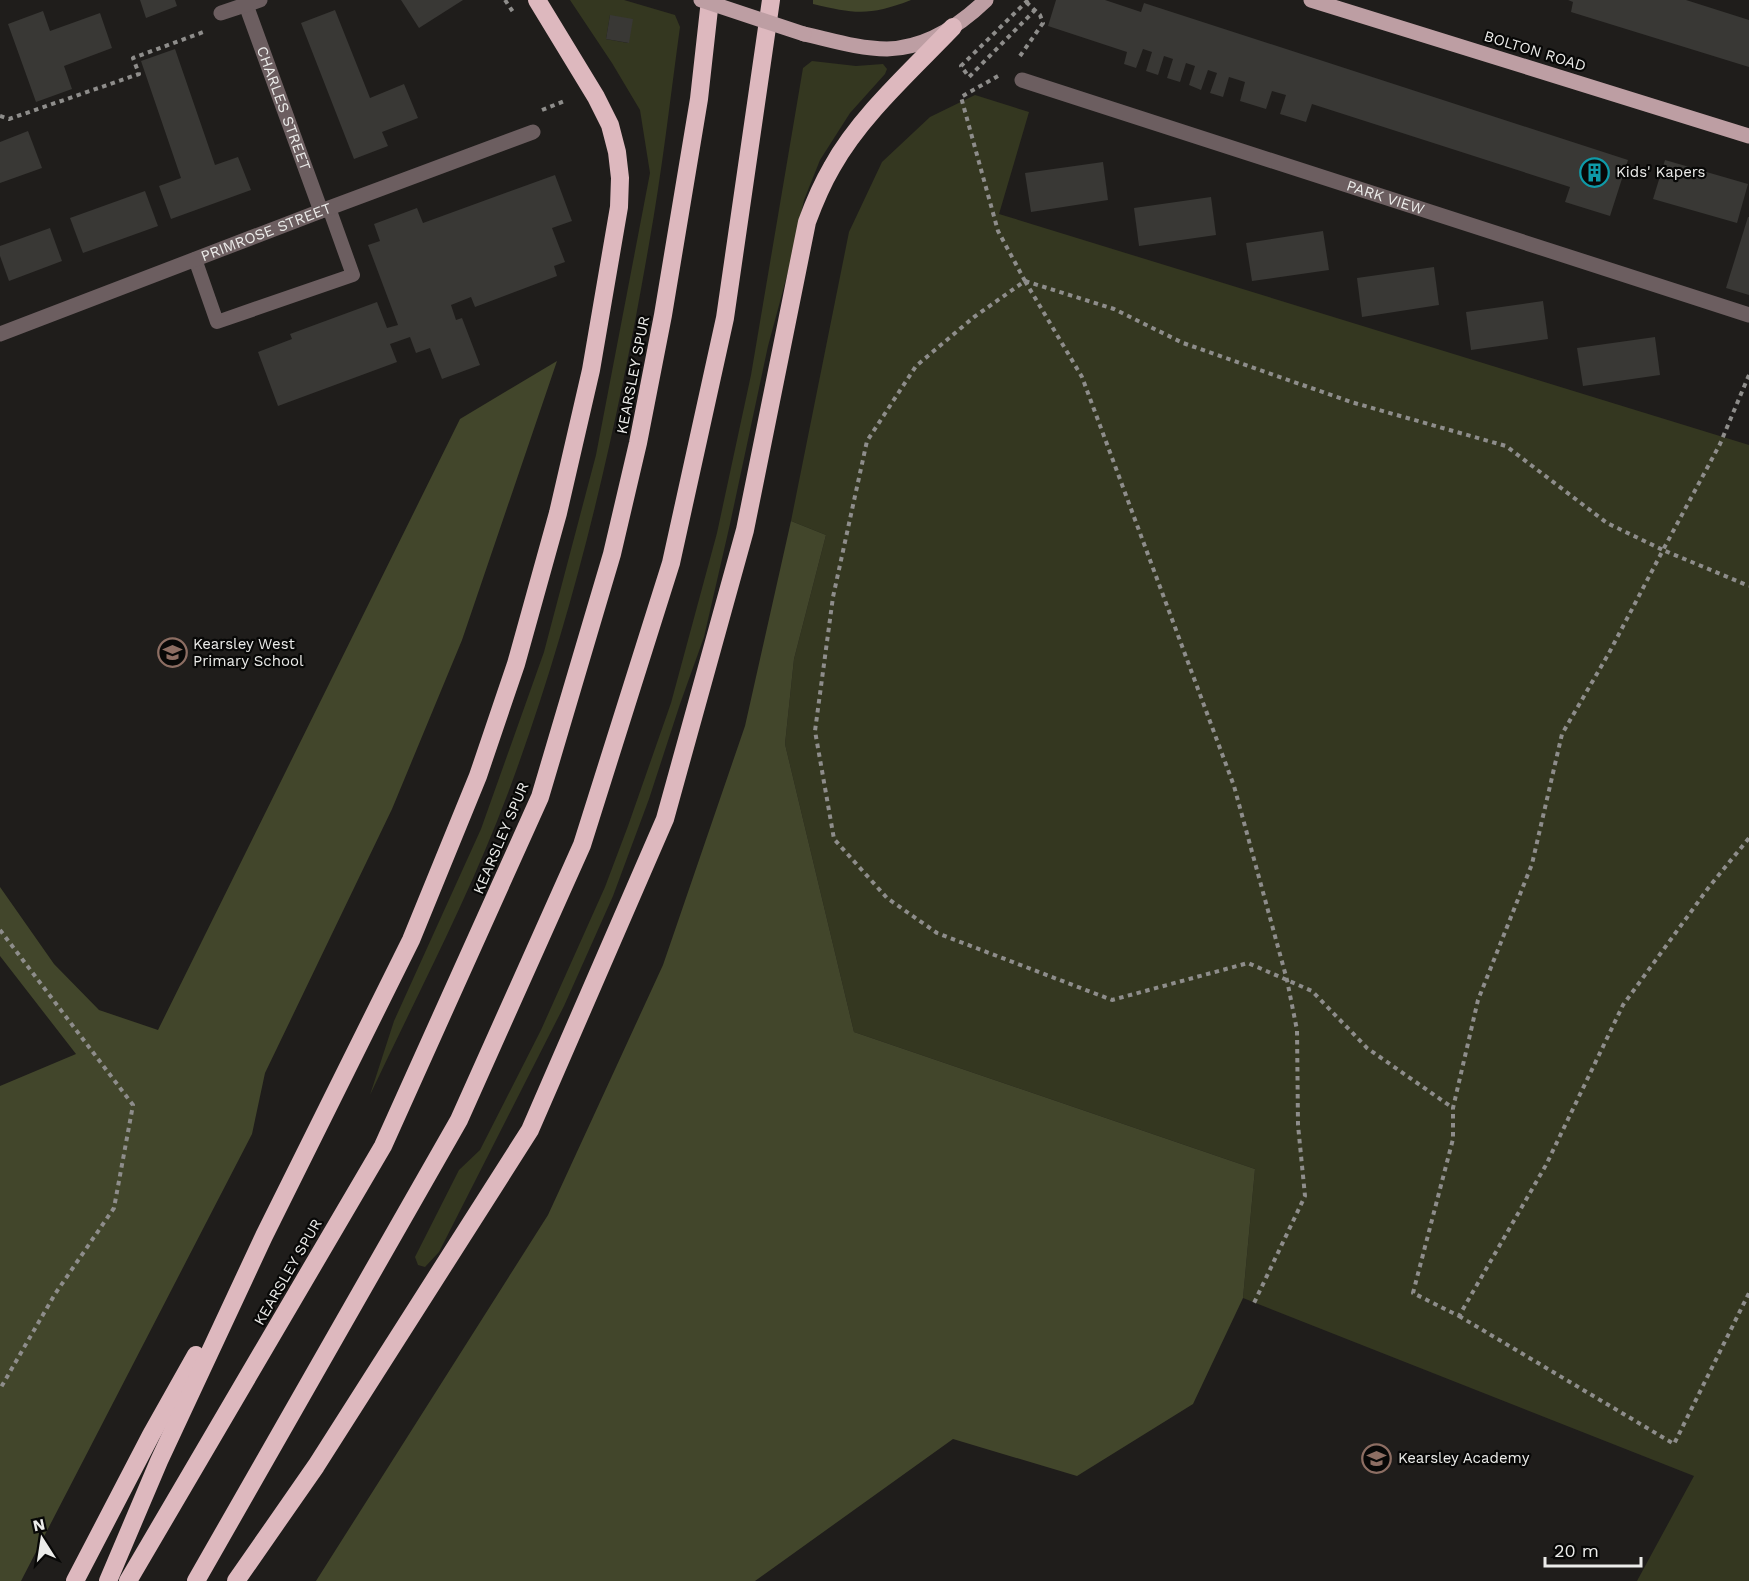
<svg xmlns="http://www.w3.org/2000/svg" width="1749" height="1581" font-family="'Work Sans',sans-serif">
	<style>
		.green { fill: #343720; fill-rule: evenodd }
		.forest { fill: #42462b }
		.building { fill: #393835 }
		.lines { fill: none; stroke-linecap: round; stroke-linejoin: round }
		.path { stroke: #8e8d8b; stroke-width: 4; stroke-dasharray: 4.5 4.5; stroke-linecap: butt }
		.lane { stroke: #6c5e60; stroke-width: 14 }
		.street { stroke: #6c5e60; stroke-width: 15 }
		.primary { stroke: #bd9ea3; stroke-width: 15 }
		.highway { stroke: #ddb8be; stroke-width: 18 }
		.primary-bridge { stroke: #bd9ea3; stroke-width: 15 }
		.labels { text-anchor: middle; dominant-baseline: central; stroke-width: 4.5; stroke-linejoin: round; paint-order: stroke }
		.street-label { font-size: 15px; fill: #ececea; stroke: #080807 }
		.poi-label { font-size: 15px; fill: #ececea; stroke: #080807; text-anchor: start }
	</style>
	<rect width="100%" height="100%" fill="#1f1d1b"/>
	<!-- green -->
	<g class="green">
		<path d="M570 0H624L675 15 680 27C670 100 662 172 649 244 617 430 574 616 508 793 469 897 417 995 370 1095L394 1021 481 829 544 652 596 455 650 173 640 110 612 63ZM610 15 628 43 606 39Z"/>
		<path d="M812 61 856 66 883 64 887 69 885 74 850 113 820 160 804 200 792 257 768 346 730 524 704 637 680 704 649 799 613 896 564 1006 439 1252 425 1267 418 1265 415 1257 459 1170 480 1150 541 1030 605 887 628 826 671 703 717 533 751 375 803 68Z"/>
		<path d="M975 95 1029 112 999 214 1749 445V1581H1637L1694 1476 1243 1298 1255 1169 854 1032 785 744 794 659 826 535 791 521 849 232 882 162 930 117Z"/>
	</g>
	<!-- forest -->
	<g class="forest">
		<path d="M813 0H911C870 16 855 14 813 4Z"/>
		<path d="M557 361 462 640 392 809 265 1073 252 1134 21 1581H0V1086L76 1054 0 956V887L54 964 99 1010 158 1030 460 419Z"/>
		<path d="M791 521 826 535 794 659 785 744 854 1032 1255 1169 1243 1298 1193 1404 1077 1476 953 1439 755 1581H316L548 1215 663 965 745 726Z"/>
	</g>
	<!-- building -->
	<g class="building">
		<path d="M140 0H175L177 6 146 18Z"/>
		<path d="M401 0H463L419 28Z"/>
		<path d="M1056 0H1105L1141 12 1144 3 1628 160 1610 216 1565 202 1570 187 1312 104 1306 122 1280 114 1286 95 1272 91 1266 109 1240 101 1245 82 1229 77 1223 97 1210 93 1217 73 1208 70 1201 90 1189 85 1195 66 1186 63 1180 82 1167 78 1173 59 1164 56 1158 75 1146 71 1152 52 1143 49 1136 68 1124 64 1127 52 1048 26Z"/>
		<path d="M1568 0H1686L1749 20V67L1571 12 1573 2Z"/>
		<path d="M335 10 370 98 404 84 418 118 382 132 388 146 354 159 301 23Z"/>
		<path d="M43 11 50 31 100 13 112 48 64 66 72 89 36 102 8 24Z"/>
		<path d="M610 15 633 19 629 43 606 39Z"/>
		<path d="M175 49 215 165 238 157 251 190 171 219 159 186 181 178 141 61Z"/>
		<path d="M28 131 42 168 0 183V142Z"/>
		<path d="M1665 160 1748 184 1737 223 1653 199Z"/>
		<path d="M1103 162 1108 200 1031 212 1025 173Z"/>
		<path d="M555 175 572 221 552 228 565 262 554 266 557 276 475 307 471 297 451 305 456 320 462 318 480 365 442 379 430 348 416 353 410 337 390 344 397 362 278 406 258 352 292 339 290 334 377 302 387 328 398 325 368 245 380 241 374 224 417 208 423 223Z"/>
		<path d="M145 191 158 226 83 253 70 218Z"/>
		<path d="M1211 197 1216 235 1139 246 1134 208Z"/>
		<path d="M1748 217H1749V295L1726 288Z"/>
		<path d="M50 228 62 261 9 281 0 256V246Z"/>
		<path d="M1323 231 1329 270 1252 281 1246 243Z"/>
		<path d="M1434 267 1439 305 1362 317 1357 278Z"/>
		<path d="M1543 301 1548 339 1471 350 1466 312Z"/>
		<path d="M1655 337 1660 375 1583 386 1577 348Z"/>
	</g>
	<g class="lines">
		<!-- path -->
		<g class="path">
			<path d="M505 0 513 12"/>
			<path d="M1028 0 961 66 969 77 1034 11"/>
			<path d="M1020 56 1043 23 1040 15 1026 2"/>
			<path d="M998 76 961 97 998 231 1025 281 974 317 916 366 867 441 833 597 815 731 834 839 887 898 937 933 1112 1000 1248 963 1287 980 1312 991 1367 1048 1453 1108"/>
			<path d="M542 110 567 100"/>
			<path d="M0 116 9 119 139 74 133 58 206 31"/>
			<path d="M1025 281 1114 309 1183 343 1351 402 1506 446 1607 523 1663 550 1609 653 1562 734 1532 864 1478 1000 1453 1108V1139L1413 1293 1459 1316 1546 1165 1623 1005 1709 887 1749 838"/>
			<path d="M1025 281 1082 377 1234 786 1287 980 1297 1030 1298 1125 1305 1196 1254 1303"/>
			<path d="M1749 375 1720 444 1663 550 1749 586"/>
			<path d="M0 930 133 1105 114 1208 55 1294 0 1389"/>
			<path d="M1459 1316 1674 1444 1749 1293"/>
		</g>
		<!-- lane -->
		<path class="lane" d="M195 259 217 322 353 275 329 208"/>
		<!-- street -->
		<g class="street">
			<path id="s1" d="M246 5 321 211"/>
			<path d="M221 13 260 0"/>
			<path id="s2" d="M1022 80 1749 315"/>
			<path id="s3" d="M0 334 321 211 533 132"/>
		</g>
		<!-- primary -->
		<g class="primary">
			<path d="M1311 0 1749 136"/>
			<path d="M804 34C831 40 859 49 887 49 925 48 959 26 986 0"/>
		</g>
		<!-- highway -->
		<g class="highway">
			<path d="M75 1581 151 1435 196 1355"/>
			<path d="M108 1581 159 1461 264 1236 411 940 478 776 516 664 558 513 591 370 619 207 620 178 617 152 610 125 596 97 537 0"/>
			<path d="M128 1581 383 1146 540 797 612 554 638 443 663 315 699 99 710 0"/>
			<path d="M196 1581 459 1120 582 845 671 563 725 318 771 0"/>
			<path d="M236 1581 316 1466 530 1130 665 819 745 530 807 222C814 203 822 184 832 167 860 116 913 69 953 27"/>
		</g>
		<!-- primary-bridge -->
		<path class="primary-bridge" d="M701 0 804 34"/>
	</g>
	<!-- icons -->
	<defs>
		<symbol id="building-ring" viewBox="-11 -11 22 22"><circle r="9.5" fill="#080807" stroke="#0f9aa8" stroke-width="1.5"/><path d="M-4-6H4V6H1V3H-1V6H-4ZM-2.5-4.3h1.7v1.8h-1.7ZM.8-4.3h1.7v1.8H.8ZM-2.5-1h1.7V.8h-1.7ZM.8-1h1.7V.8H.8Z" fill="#0f9aa8"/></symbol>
		<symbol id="school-ring" viewBox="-11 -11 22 22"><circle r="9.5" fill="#080807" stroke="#8d6e63" stroke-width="1.5"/><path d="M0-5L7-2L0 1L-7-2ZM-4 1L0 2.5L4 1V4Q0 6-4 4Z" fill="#8d6e63"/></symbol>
	</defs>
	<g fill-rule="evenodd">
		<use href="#building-ring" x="1578" y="156" width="33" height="33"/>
		<use href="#school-ring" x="156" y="636" width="33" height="33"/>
		<use href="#school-ring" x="1360" y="1442" width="33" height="33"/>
	</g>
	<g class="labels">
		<!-- street labels -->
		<g class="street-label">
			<text transform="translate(1535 51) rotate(17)">BOLTON ROAD</text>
			<text stroke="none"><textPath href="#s1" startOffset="110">CHARLES STREET</textPath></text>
			<text stroke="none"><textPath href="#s2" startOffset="382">PARK VIEW</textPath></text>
			<text stroke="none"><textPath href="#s3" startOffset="285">PRIMROSE STREET</textPath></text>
			<text transform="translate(633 375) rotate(-79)">KEARSLEY SPUR</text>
			<text transform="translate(501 838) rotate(-67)">KEARSLEY SPUR</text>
			<text transform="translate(288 1272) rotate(-60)">KEARSLEY SPUR</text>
		</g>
		<!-- poi labels -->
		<g class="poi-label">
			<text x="1616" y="172">Kids' Kapers</text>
			<text x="193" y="644">Kearsley West<tspan x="193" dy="17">Primary School</tspan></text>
			<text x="1398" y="1458">Kearsley Academy</text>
		</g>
	</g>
	<!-- north arrow -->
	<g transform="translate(42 1539) rotate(348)" stroke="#080807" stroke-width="4.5" paint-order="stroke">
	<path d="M0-4.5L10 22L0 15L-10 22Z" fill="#ececea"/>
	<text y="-9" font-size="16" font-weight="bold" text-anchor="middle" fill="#ececea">N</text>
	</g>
	<!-- scale -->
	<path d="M1545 1557v9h96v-9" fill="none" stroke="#ececea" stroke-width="3"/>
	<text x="1554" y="1557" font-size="18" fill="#ececea" stroke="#080807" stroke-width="4.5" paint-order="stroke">20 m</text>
</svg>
